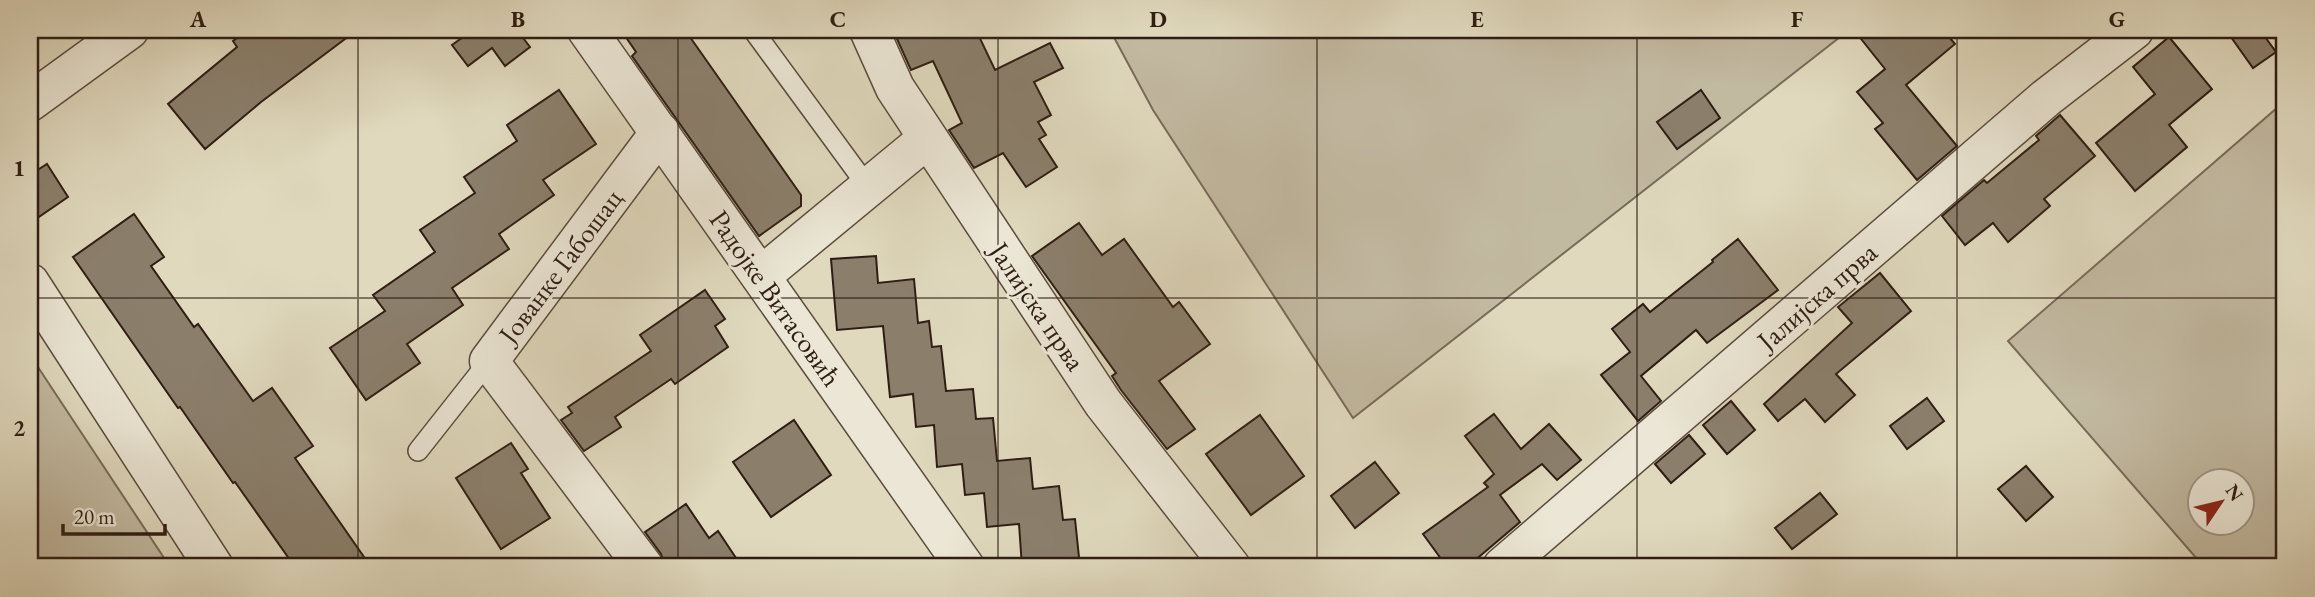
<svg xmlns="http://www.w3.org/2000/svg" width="2315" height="597" font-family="'EB Garamond',serif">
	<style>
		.green { fill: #c2b9a1; stroke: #786b5a; stroke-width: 2; fill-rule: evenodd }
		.building { fill: #8b7f6c; stroke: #2f1d14; stroke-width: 2 }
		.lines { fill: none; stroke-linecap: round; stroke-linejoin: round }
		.service-casing { stroke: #5b4c3e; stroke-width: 22 }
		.minor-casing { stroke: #5b4c3e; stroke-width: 41 }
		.service { stroke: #ebe6d5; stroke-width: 19 }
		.minor { stroke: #ebe6d5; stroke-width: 38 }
		.grid { fill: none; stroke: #2f1d14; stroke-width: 2; stroke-opacity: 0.55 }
		.labels { text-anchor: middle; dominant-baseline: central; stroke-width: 6; stroke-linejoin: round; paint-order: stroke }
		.street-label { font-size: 28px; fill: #2f1d14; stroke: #ebe6d5 }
		.neatline { fill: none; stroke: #2f1d14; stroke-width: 2.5 }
		.grid-label { font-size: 23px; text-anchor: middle; font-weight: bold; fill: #2f1d14 }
	</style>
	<rect width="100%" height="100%" fill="#e0d9be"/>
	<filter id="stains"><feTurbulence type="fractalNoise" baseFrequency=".00286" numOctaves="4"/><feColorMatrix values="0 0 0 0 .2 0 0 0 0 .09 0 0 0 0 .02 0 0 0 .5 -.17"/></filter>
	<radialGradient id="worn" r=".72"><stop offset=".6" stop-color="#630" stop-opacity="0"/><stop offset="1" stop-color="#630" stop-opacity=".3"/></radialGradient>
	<!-- green -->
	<g class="green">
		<path d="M1110 30H1849L1353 418 1153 110Z"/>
		<path d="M2285 101V567H2204L2008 341ZM2200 482H2242V524H2200Z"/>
		<path d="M30 355 170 567H30Z"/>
	</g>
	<!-- building -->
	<g class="building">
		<path d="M248 30H357L261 102 205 149 168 104 237 47 233 41Z"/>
		<path d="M473 30H517L530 47 505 66 492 48 468 66 452 45Z"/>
		<path d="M621 30H685L801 195V206L759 236 632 56 636 52Z"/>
		<path d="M893 30H976L995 70 1050 43 1063 68 1034 82 1051 115 1038 122 1046 135 1039 139 1057 167 1026 187 1003 153 974 168 949 130 962 123 933 61 911 70Z"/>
		<path d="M1854 30H1943L1955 44 1906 85 1957 146 1917 180 1875 129 1883 123 1857 92 1885 69Z"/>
		<path d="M2226 30H2260L2276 52 2253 68Z"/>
		<path d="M2169 37 2212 89 2169 125 2187 147 2135 191 2096 143 2155 94 2133 67Z"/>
		<path d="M559 90 596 144 543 180 554 195 499 234 509 249 452 288 463 305 407 344 420 363 366 400 330 348 385 311 373 295 435 252 420 230 475 193 464 177 517 141 507 125Z"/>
		<path d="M1701 90 1720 118 1677 149 1657 122Z"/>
		<path d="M2060 115 2095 156 2044 199 2050 206 2008 242 1993 223 1965 245 1942 216 1984 180 1987 183 2039 140 2036 136Z"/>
		<path d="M47 164 68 197 30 223V175Z"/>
		<path d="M134 214 164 257 151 266 194 327 198 324 253 401 272 388 313 446 295 458 371 567H295L235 482 233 483 180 407 178 408 73 257Z"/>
		<path d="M1079 223 1102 255 1124 239 1173 307 1179 302 1210 344 1159 381 1195 429 1167 449 1121 390 1112 376 1116 373 1032 256Z"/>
		<path d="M1738 239 1778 290 1707 343 1696 330 1641 376 1661 401 1638 421 1601 375 1630 352 1612 329 1643 304 1650 312 1713 262 1712 260Z"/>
		<path d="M876 256 878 283 914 279 918 323 929 321 932 347 941 346 946 391 973 389 976 419 993 418 997 461 1030 458 1033 489 1059 486 1063 520 1075 519 1080 567H1022L1019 524 987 527 984 493 965 495 962 464 937 467 934 425 916 427 913 394 890 397 883 326 837 330 831 259Z"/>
		<path d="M1880 273 1911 311 1836 374 1855 395 1825 422 1805 399 1778 421 1764 404 1852 323 1838 307Z"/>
		<path d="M705 290 725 319 715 326 728 347 675 384 671 379 615 417 621 427 584 451 561 420 572 413 568 407 651 351 640 335Z"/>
		<path d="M1927 398 1944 421 1907 449 1890 426Z"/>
		<path d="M1731 401 1755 430 1727 454 1703 425Z"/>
		<path d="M1494 414 1521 449 1549 424 1581 460 1557 480 1542 464 1500 495 1520 522 1467 567H1447L1423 534 1488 487 1484 483 1494 474 1465 436Z"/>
		<path d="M1260 415 1304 476 1251 515 1206 454Z"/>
		<path d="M794 420 831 475 771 517 733 462Z"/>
		<path d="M1689 435 1705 454 1671 483 1655 464Z"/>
		<path d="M511 443 528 469 521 473 550 518 501 549 456 478Z"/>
		<path d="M1375 462 1399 493 1355 528 1331 496Z"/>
		<path d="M2026 466 2053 497 2026 521 1998 489Z"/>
		<path d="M1820 493 1837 514 1792 549 1775 528Z"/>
		<path d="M686 504 709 538 718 531 742 567H665L661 554 645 532Z"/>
	</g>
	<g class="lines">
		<defs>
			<g id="service">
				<path d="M753 30 868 187"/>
				<path d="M418 451 489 361"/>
			</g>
			<g id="minor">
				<path d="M587 30 965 567"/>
				<path d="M869 30 895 88 1103 403 1231 567"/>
				<path d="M30 102 129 30"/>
				<path d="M761 276 927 139"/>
				<path d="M30 283 214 567"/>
				<path d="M644 567 489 361 660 132"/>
				<path d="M1502 567 2046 98 2134 30"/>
			</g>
		</defs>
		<!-- service casing -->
		<use href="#service" class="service-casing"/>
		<!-- minor casing -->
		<use href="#minor" class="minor-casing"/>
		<!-- service -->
		<use href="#service" class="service"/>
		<!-- minor -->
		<use href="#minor" class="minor"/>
	</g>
	<!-- grid -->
	<path class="grid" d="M358 30V567M678 30V567M998 30V567M1317 30V567M1637 30V567M1957 30V567M30 298H2285"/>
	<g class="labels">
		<!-- street labels -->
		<g class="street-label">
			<text transform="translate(560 266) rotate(-53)">Јованке Габошац</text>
			<text transform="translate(1817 296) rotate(-41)">Јалијска прва</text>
			<text transform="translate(776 298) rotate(55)">Радојке Витасовић</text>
			<text transform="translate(1038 306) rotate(56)">Јалијска прва</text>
		</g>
	</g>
	<!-- margin -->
	<rect width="2315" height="597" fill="none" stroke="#e0d9be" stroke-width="77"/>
	<!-- north arrow -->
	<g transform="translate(2221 502) rotate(55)"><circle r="33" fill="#ebe6d5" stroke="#a09688" stroke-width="2"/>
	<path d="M0-5L12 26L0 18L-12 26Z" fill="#8f2418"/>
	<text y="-10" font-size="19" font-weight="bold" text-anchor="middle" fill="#2f1d14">N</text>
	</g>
	<!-- scale -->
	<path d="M63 524v10h102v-10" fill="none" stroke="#2f1d14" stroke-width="3.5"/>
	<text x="74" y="524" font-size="21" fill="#2f1d14" stroke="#ebe6d5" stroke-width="5" paint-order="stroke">20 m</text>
	<rect x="38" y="38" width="2238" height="520" class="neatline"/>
	<g class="grid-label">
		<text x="198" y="27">A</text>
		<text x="518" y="27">B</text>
		<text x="838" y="27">C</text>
		<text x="1158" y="27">D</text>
		<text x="1477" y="27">E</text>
		<text x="1797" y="27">F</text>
		<text x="2117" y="27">G</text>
		<text x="19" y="176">1</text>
		<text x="19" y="436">2</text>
	</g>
	<rect width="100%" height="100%" filter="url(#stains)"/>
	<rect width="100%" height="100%" fill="url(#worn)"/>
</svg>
